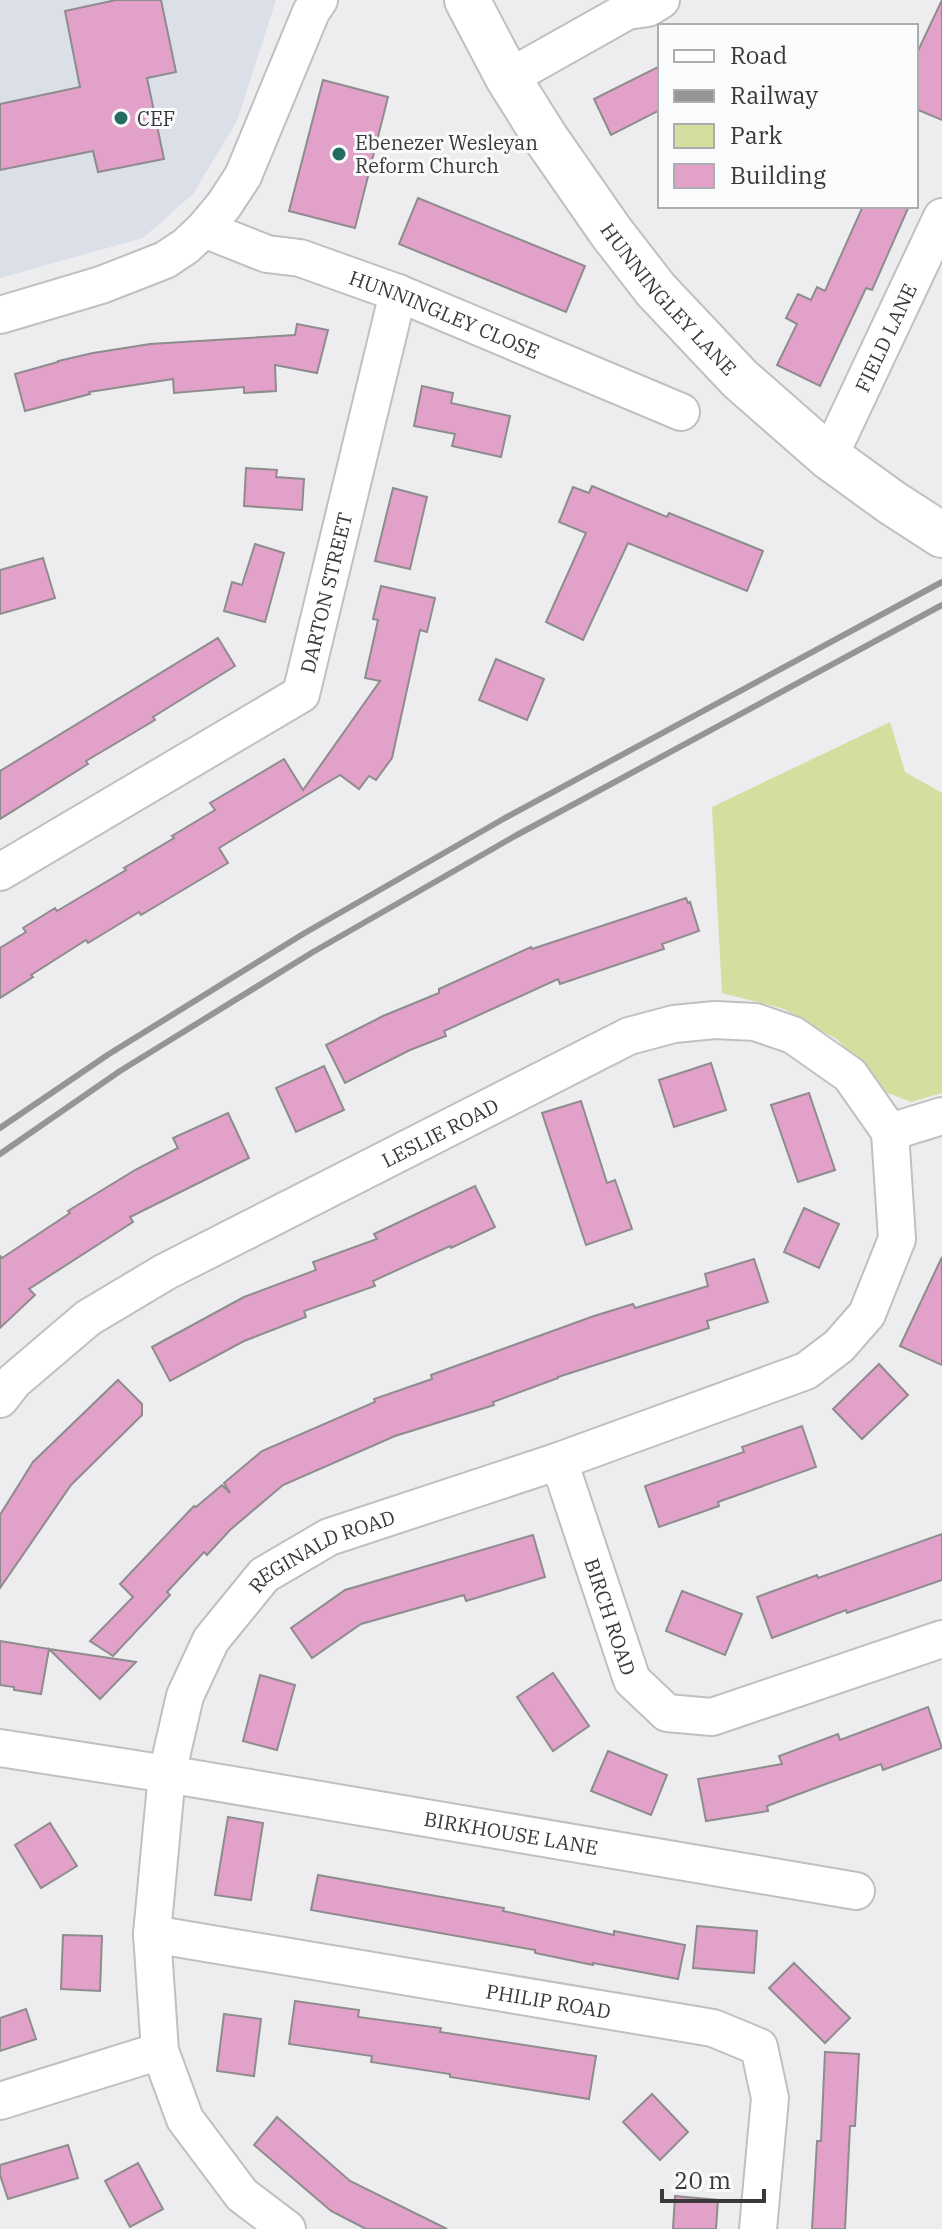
<svg xmlns="http://www.w3.org/2000/svg" width="942" height="2229" font-family="'IBM Plex Serif',serif">
	<style>
		.built { fill: #dbdfe8 }
		.green { fill: #d5de9e }
		.building { fill: #e2a1c9; stroke: #8e8c8d; stroke-width: 2 }
		.lines { fill: none; stroke-linecap: round; stroke-linejoin: round }
		.minor-casing { stroke: #c0c0c2; stroke-width: 40 }
		.secondary-casing { stroke: #c0c0c2; stroke-width: 48 }
		.minor { stroke: #fff; stroke-width: 36 }
		.secondary { stroke: #fff; stroke-width: 44 }
		.rail { stroke: #959596; stroke-width: 6 }
		.poi-dot { fill: #246b62; stroke: #fafbfd; stroke-width: 3 }
		.labels { text-anchor: middle; dominant-baseline: central; stroke-width: 6; stroke-linejoin: round; paint-order: stroke }
		.poi-label { font-size: 20px; fill: #39393a; stroke: #fafbfd; text-anchor: start }
		.street-label { font-size: 20px; fill: #39393a; stroke: #fafbfd }
	</style>
	<rect width="100%" height="100%" fill="#ededef"/>
	<!-- built -->
	<path class="built" d="M0 0H276L237 121 193 194 143 238 0 278Z"/>
	<!-- green -->
	<path class="green" d="M890 722 905 772 942 793V1093L911 1102 880 1090 838 1040 784 1009 722 993 712 807Z"/>
	<!-- building -->
	<g class="building">
		<path d="M116 0H161L176 72 147 78 164 159 98 172 93 151 0 170V104L80 87 65 11Z"/>
		<path d="M942 0V120L916 109V55Z"/>
		<path d="M660 66V110L611 135 594 99Z"/>
		<path d="M323 80 388 97 355 228 289 211Z"/>
		<path d="M418 198 585 266 566 312 399 244Z"/>
		<path d="M863 206H909L872 290 866 288 820 386 777 365 797 324 786 318 798 294 811 300 817 287 825 291Z"/>
		<path d="M297 324 328 330 317 373 275 365 276 391 244 393V387L174 393 173 379 89 392 90 394 25 411 15 374 58 362V361L93 353 150 344 295 335Z"/>
		<path d="M422 386 453 393 451 403 510 416 501 457 452 446 455 434 414 426Z"/>
		<path d="M246 468 277 470 276 477 304 479 302 510 244 506Z"/>
		<path d="M592 486 667 517 669 513 763 551 747 591 628 543 583 640 546 622 586 533 559 522 573 487 589 493Z"/>
		<path d="M393 488 427 497 410 569 375 561Z"/>
		<path d="M255 544 284 553 265 622 224 611 232 582 242 585Z"/>
		<path d="M43 558 55 598 0 614V570Z"/>
		<path d="M381 586 435 598 427 632 420 630 392 758 376 780 369 776 359 789 340 775 219 848 228 863 141 915 139 912 88 943 86 940 31 975 33 977 0 998V948L26 932 23 928 55 908 57 911 126 870 124 868 174 838 172 836 215 810 210 803 284 759 303 790 380 681 365 678 378 620 373 619Z"/>
		<path d="M218 638 235 666 153 717 155 720 86 761 88 764 0 819V771Z"/>
		<path d="M496 659 544 679 527 720 479 700Z"/>
		<path d="M686 898 688 903 690 902 699 931 662 944 664 949 560 984 558 979 444 1031 446 1036 410 1050 345 1083 326 1045 383 1016 439 993V989L531 947 532 949Z"/>
		<path d="M711 1063 726 1110 674 1127 659 1080Z"/>
		<path d="M324 1066 344 1110 296 1132 276 1088Z"/>
		<path d="M809 1093 835 1170 798 1182 771 1105Z"/>
		<path d="M581 1101 607 1183 615 1180 632 1229 586 1245 542 1113Z"/>
		<path d="M228 1113 249 1158 130 1217 133 1222 29 1289 35 1295 0 1328V1256L2 1258 70 1213 68 1211 135 1170 178 1148 173 1138Z"/>
		<path d="M475 1186 495 1227 451 1248 450 1246 373 1281 375 1286 304 1311 306 1317 244 1341 170 1381 152 1347 244 1297 316 1270 313 1262 377 1239 374 1234Z"/>
		<path d="M804 1208 839 1224 819 1268 784 1252Z"/>
		<path d="M942 1257V1365L900 1346Z"/>
		<path d="M754 1259 768 1302 707 1321 709 1328 558 1377V1378L493 1402 494 1405 395 1436 283 1485 230 1530 207 1555 204 1552 167 1592 170 1595 113 1656 90 1641 133 1597 120 1584 194 1506 196 1507 222 1485 230 1493 224 1483 262 1451 375 1402 374 1399 432 1379 431 1375 594 1316 633 1304 635 1308 708 1286 705 1274Z"/>
		<path d="M879 1364 908 1395 862 1439 833 1409Z"/>
		<path d="M118 1380 142 1404V1415L71 1485 0 1588V1515L33 1462Z"/>
		<path d="M802 1426 816 1467 718 1502 719 1506 659 1527 645 1486 744 1452 742 1447Z"/>
		<path d="M942 1534V1580L847 1613 846 1610 772 1638 757 1597 817 1575 818 1578Z"/>
		<path d="M533 1535 545 1577 466 1601 464 1595 361 1624 312 1658 291 1628 345 1590Z"/>
		<path d="M682 1591 742 1614 725 1655 666 1631Z"/>
		<path d="M0 1641 49 1649 136 1662 100 1699 49 1649 41 1694 14 1690V1687L0 1685Z"/>
		<path d="M553 1673 589 1726 553 1751 517 1697Z"/>
		<path d="M260 1675 295 1685 277 1750 243 1741Z"/>
		<path d="M928 1707 942 1748 883 1770 881 1764 823 1785 767 1806 768 1811 706 1821 698 1779 782 1764 779 1756 838 1734 840 1740Z"/>
		<path d="M608 1751 667 1775 651 1815 591 1791Z"/>
		<path d="M228 1817 263 1823 251 1900 215 1895Z"/>
		<path d="M50 1823 77 1866 41 1888 15 1845Z"/>
		<path d="M318 1875 504 1908 503 1911 614 1935V1931L685 1945 678 1979 593 1963V1965L535 1953V1950L311 1910Z"/>
		<path d="M697 1926 757 1931 754 1973 693 1968Z"/>
		<path d="M63 1935 102 1936 100 1991 61 1989Z"/>
		<path d="M794 1963 850 2018 825 2043 769 1988Z"/>
		<path d="M295 2001 359 2010 358 2017 441 2028 440 2032 596 2056 589 2099 450 2077V2074L371 2062 372 2056 289 2044Z"/>
		<path d="M26 2009 36 2039 0 2051V2018Z"/>
		<path d="M224 2014 261 2019 254 2076 217 2071Z"/>
		<path d="M825 2052 859 2054 855 2126H850L845 2229H812L817 2141H821Z"/>
		<path d="M652 2094 688 2132 660 2160 623 2122Z"/>
		<path d="M277 2117 350 2181 447 2229H366L331 2211 254 2145Z"/>
		<path d="M68 2145 78 2178 8 2199 0 2175V2165Z"/>
		<path d="M138 2163 163 2209 130 2227 105 2181Z"/>
		<path d="M675 2196 718 2200 716 2229H673Z"/>
	</g>
	<g class="lines">
		<defs>
			<g id="minor">
				<path d="M508 78 627 11 648 8 661 0"/>
				<path id="s1" d="M204 229 267 254 300 258 398 293 681 412"/>
				<path d="M0 315 101 285 165 260 186 246 204 229 224 205 243 176 311 12 319 0"/>
				<path id="s2" d="M829 457 942 217"/>
				<path id="s3" d="M0 872 301 694 398 293"/>
				<path d="M890 1132 942 1116"/>
				<path id="s4" d="M0 1399 14 1381 88 1318 165 1272 629 1036 674 1024 715 1020 755 1022 793 1035 850 1075 890 1132"/>
				<path id="s5" d="M559 1461 632 1680 667 1713 712 1717 942 1639"/>
				<path id="s6" d="M0 1748 167 1774 856 1891"/>
				<path id="s7" d="M152 1934 713 2028 759 2047 770 2098 758 2229"/>
				<path d="M0 2101 160 2051"/>
				<path id="s8" d="M287 2229 242 2195 185 2119 160 2051 152 1934 167 1774 185 1696 211 1640 264 1575 329 1537 559 1461 806 1371 839 1346 867 1314 897 1239 890 1132"/>
			</g>
			<g id="secondary">
				<path id="s9" d="M467 0 508 78 545 137 611 232 656 290 740 379 829 457 891 502 942 535"/>
			</g>
		</defs>
		<!-- minor casing -->
		<use href="#minor" class="minor-casing"/>
		<!-- secondary casing -->
		<use href="#secondary" class="secondary-casing"/>
		<!-- minor -->
		<use href="#minor" class="minor"/>
		<!-- secondary -->
		<use href="#secondary" class="secondary"/>
		<!-- rail -->
		<g class="rail">
			<path d="M0 1128 109 1054 303 934 505 818 942 582"/>
			<path d="M0 1154 120 1071 313 952 515 836 942 605"/>
		</g>
	</g>
	<!-- markers -->
	<g class="poi-dot">
		<circle cx="121" cy="118" r="8"/>
		<circle cx="339" cy="154" r="8"/>
	</g>
	<g class="labels">
		<!-- poi labels -->
		<g class="poi-label">
			<text x="137" y="118">CEF</text>
			<text x="355" y="142">Ebenezer Wesleyan<tspan x="355" dy="23">Reform Church</tspan></text>
		</g>
		<!-- street labels -->
		<g class="street-label">
			<text stroke="none"><textPath href="#s9" startOffset="362">HUNNINGLEY LANE</textPath></text>
			<text stroke="none"><textPath href="#s1" startOffset="256">HUNNINGLEY CLOSE</textPath></text>
			<text stroke="none"><textPath href="#s2" startOffset="132">FIELD LANE</textPath></text>
			<text stroke="none"><textPath href="#s3" startOffset="454">DARTON STREET</textPath></text>
			<text stroke="none"><textPath href="#s4" startOffset="518">LESLIE ROAD</textPath></text>
			<text stroke="none"><textPath href="#s8" startOffset="790">REGINALD ROAD</textPath></text>
			<text stroke="none"><textPath href="#s5" startOffset="164">BIRCH ROAD</textPath></text>
			<text stroke="none"><textPath href="#s6" startOffset="518">BIRKHOUSE LANE</textPath></text>
			<text stroke="none"><textPath href="#s7" startOffset="402">PHILIP ROAD</textPath></text>
		</g>
	</g>
	<!-- legend -->
	<rect x="658" y="24" width="260" height="184" fill="#fafbfd" stroke="#adadaf" stroke-width="2"/>
	<rect x="674" y="50" width="40" height="12" fill="#ffffff" stroke="#adadaf" stroke-width="2"/>
	<text x="730" y="64" font-size="24" fill="#39393a">Road</text>
	<rect x="674" y="90" width="40" height="12" fill="#959596" stroke="#adadaf" stroke-width="2"/>
	<text x="730" y="104" font-size="24" fill="#39393a">Railway</text>
	<rect x="674" y="124" width="40" height="24" fill="#d5de9e" stroke="#adadaf" stroke-width="2"/>
	<text x="730" y="144" font-size="24" fill="#39393a">Park</text>
	<rect x="674" y="164" width="40" height="24" fill="#e2a1c9" stroke="#adadaf" stroke-width="2"/>
	<text x="730" y="184" font-size="24" fill="#39393a">Building</text>
	<!-- scale -->
	<path d="M662 2189v12h102v-12" fill="none" stroke="#39393a" stroke-width="4"/>
	<text x="674" y="2189" font-size="24" fill="#39393a" stroke="#fafbfd" stroke-width="6" paint-order="stroke">20 m</text>
</svg>
